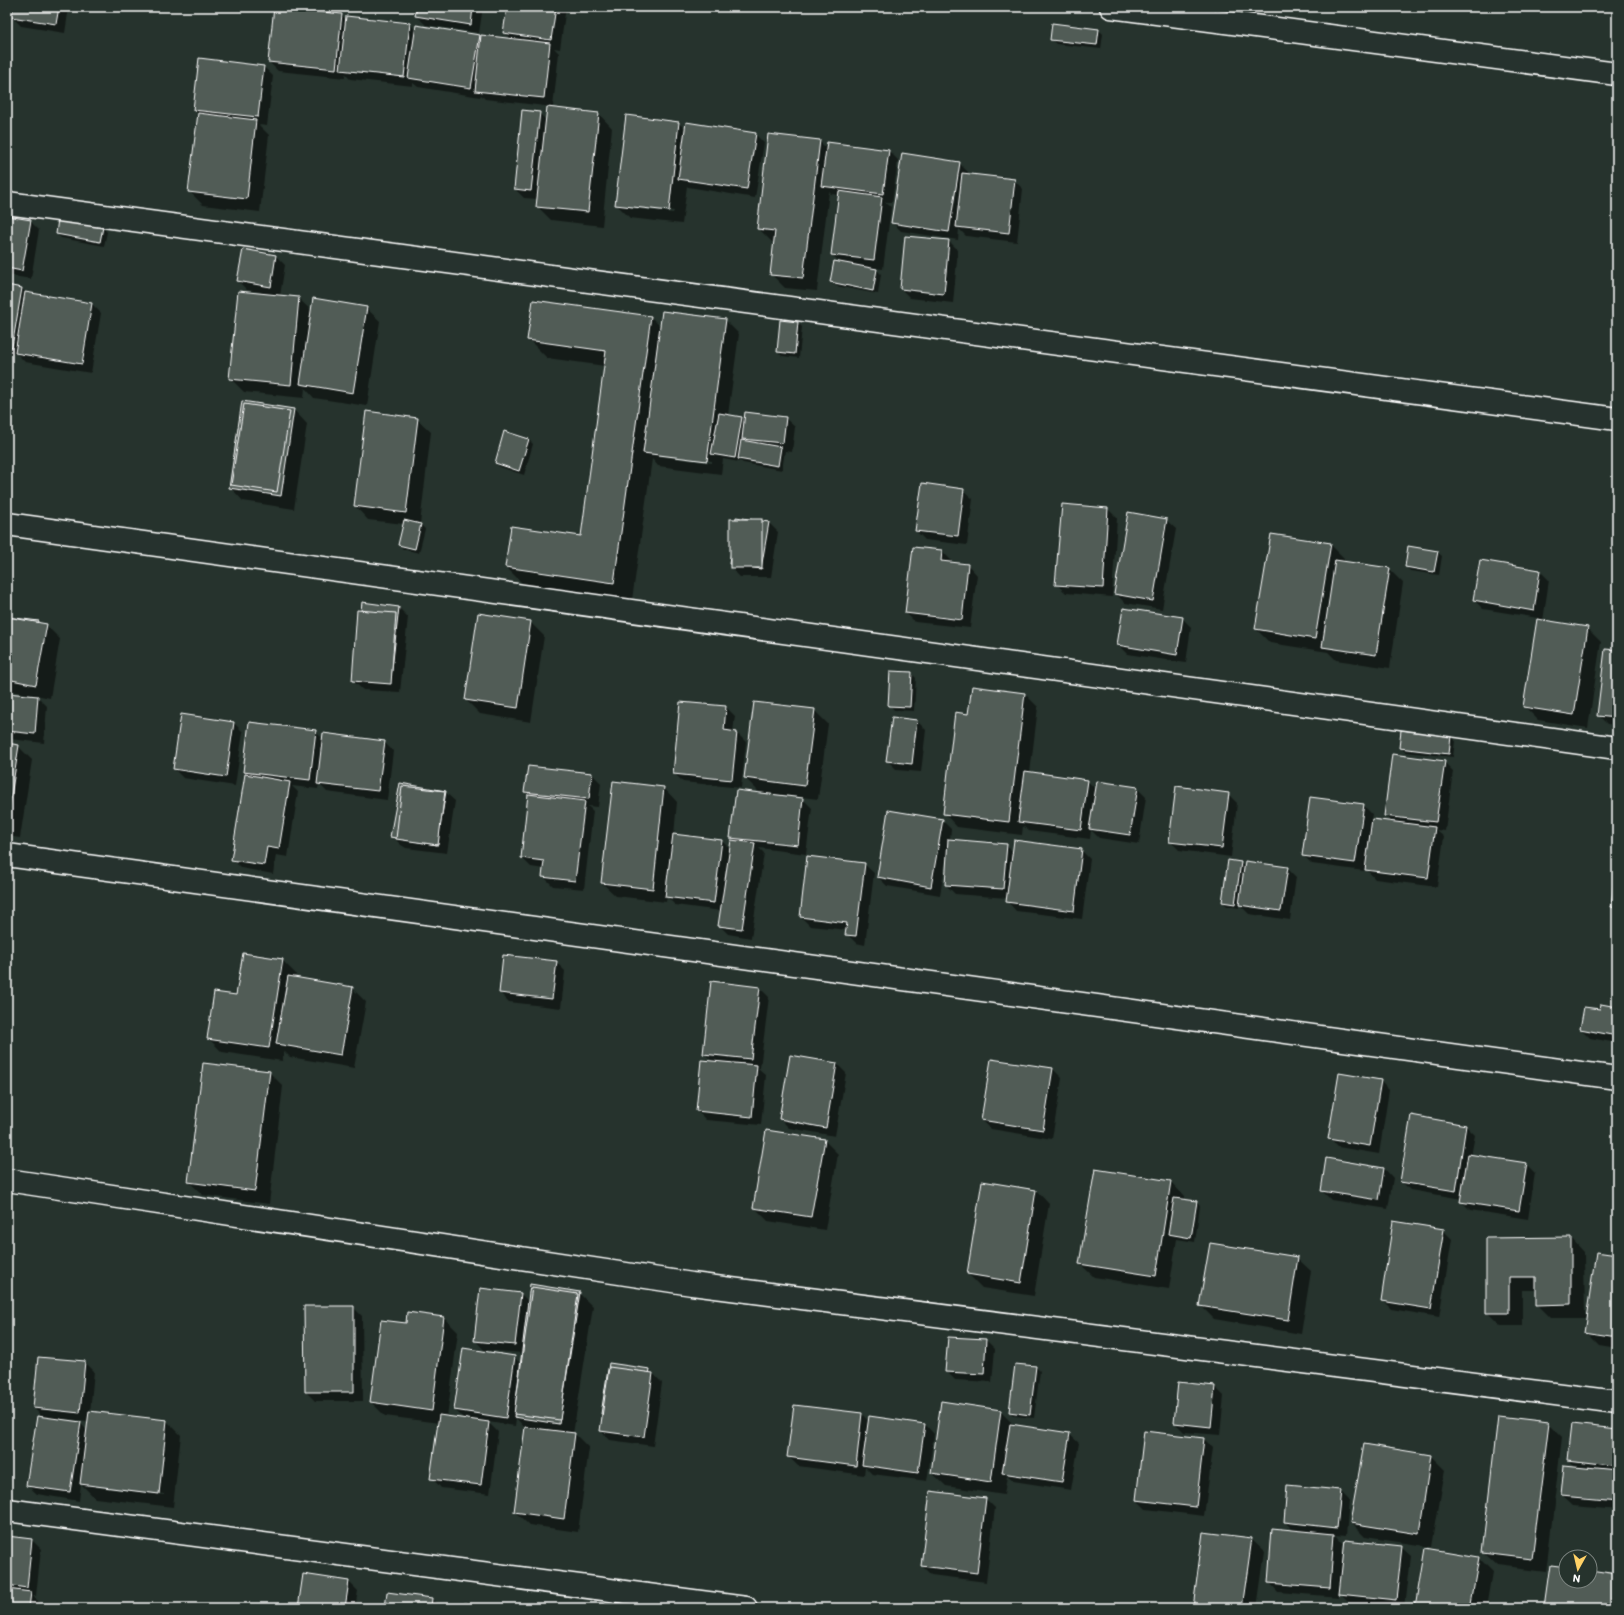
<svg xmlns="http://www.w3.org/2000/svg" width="1624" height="1615" font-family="Itim,sans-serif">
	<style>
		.shadow { fill: #0007; fill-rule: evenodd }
		.building { fill: #515c57; stroke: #fff }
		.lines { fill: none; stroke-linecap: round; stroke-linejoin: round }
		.minor-casing { stroke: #fff; stroke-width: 25 }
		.minor { stroke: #26332d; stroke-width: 22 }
	</style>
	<rect width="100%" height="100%" fill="#26332d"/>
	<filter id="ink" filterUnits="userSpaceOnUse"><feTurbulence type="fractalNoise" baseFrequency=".025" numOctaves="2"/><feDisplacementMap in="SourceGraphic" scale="8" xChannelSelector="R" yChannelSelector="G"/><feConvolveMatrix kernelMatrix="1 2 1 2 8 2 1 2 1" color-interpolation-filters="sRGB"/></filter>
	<g filter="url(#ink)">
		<!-- shadow -->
		<g class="shadow">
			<path d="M14 7H69L65 33 21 26 12 17Z"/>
			<path d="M418 7H483L479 33 426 25 416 16Z"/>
			<path d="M508 7H566L560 49 554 48 559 53 553 107 485 99 481 95 480 97 418 87 413 83V86L350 79 345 74V78L278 71 269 62 274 8 341 15 347 20 410 24 416 31 479 36 482 38 511 39 505 33Z"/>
			<path d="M1053 24 1099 30 1103 34 1101 49 1056 44 1051 39Z"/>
			<path d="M264 67 273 76 267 126 259 125 269 135 260 212 203 205 189 191 198 114 194 110Z"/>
			<path d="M539 113 547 121 599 114 612 128 602 226 551 220 537 206 538 199 524 198 515 189Z"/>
			<path d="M679 123 686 130 755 134 764 143 755 198 688 187 687 186 682 224 630 218 616 204ZM630 206 674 211 673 213 630 208Z"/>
			<path d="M819 141 827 149 889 151 898 160 892 202H885L891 207 883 269 875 268 881 274 878 294 836 286 831 282 841 263 832 255 839 195 831 194 829 192 817 291 785 288 771 274 775 243 772 242 758 228Z"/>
			<path d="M959 163 968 172V175L1014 180 1023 189 1017 242 966 236 959 229 958 240 901 231 892 222Z"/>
			<path d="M7 217 30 221 39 230 31 279 7 275Z"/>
			<path d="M103 228 107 232 104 246 61 238 57 234Z"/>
			<path d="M949 241 958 250 953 303 910 298 901 289Z"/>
			<path d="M243 250 276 256 285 265 280 296 298 298 312 311 366 308 380 321 367 406 314 398 305 388 304 398 244 392 230 378 261 292 247 290 238 281Z"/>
			<path d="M7 286 22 289 26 293 92 304 101 313 91 373 25 362 17 354 7 353Z"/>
			<path d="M651 317 661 327 725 320 739 334 728 415 742 418 745 421 785 418 795 427 792 452 785 451 782 470 743 463 739 460V462L723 459 721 474 658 466 652 459 632 600 524 585 506 567 581 537 605 366 547 358 529 340ZM658 454 712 461V463L658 456Z"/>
			<path d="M798 323 802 327 799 358 782 356 778 352Z"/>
			<path d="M294 410 307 424 294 509 243 501 230 487Z"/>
			<path d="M417 419 431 432 420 524 425 529 419 553 403 549 399 545 404 524 368 520 355 506Z"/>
			<path d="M529 440 533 444 524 475 500 467 496 463Z"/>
			<path d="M963 490 973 499 967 545 925 540 916 531Z"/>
			<path d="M1108 509 1117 518 1112 597 1066 593 1056 584Z"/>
			<path d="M762 520 764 523H769L778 532 771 577H740L731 568Z"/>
			<path d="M1166 520 1176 529 1162 609 1125 603 1116 594Z"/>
			<path d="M1330 544 1344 558V562L1389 569 1403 583 1390 668 1336 660 1328 652 1270 643 1256 629Z"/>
			<path d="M914 548 942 551 951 560V563L968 565 977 575 970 628 915 622 906 613Z"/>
			<path d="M1437 552 1442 556 1439 575 1410 571 1406 566Z"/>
			<path d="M1540 571 1549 580 1543 621 1587 628 1601 642 1588 728 1538 720 1524 706 1538 618 1483 609 1474 600Z"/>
			<path d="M399 608 408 617 400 692 363 690 353 681Z"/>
			<path d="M7 618 39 622 42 625H46L60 639 50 698 36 695 47 706 44 743 10 739 7 736V694L33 696V695L7 690Z"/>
			<path d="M1182 618 1191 627 1186 663 1127 654 1118 645Z"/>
			<path d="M530 622 544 636 531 722 480 714 466 700Z"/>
			<path d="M1617 651V725L1607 724 1598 715Z"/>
			<path d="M911 673 916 678 914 711 894 710 890 705Z"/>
			<path d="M1024 693 1038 707 1030 773 1087 781 1097 790 1137 788 1146 797 1139 844 1099 838 1091 830 1090 839 1029 831 1023 826 1022 835 957 827 944 813Z"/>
			<path d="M726 707 735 716 733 732 737 733 746 742 741 788 683 782 674 773Z"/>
			<path d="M814 710 828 724 818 799 759 792 745 778Z"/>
			<path d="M182 716 234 723 243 732 235 786 183 778 174 769Z"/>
			<path d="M892 718 917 721 926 730 921 772 897 770 887 760Z"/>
			<path d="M315 731 324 740 384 742 393 751 387 800 327 792 319 784 318 789 292 786 298 792 288 857 276 855 273 874 241 868 232 859 246 774 244 772Z"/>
			<path d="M1451 737 1455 741 1453 757 1405 752 1400 747Z"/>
			<path d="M7 744 18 746 32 760 20 838 7 836Z"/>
			<path d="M1444 762 1453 771 1445 831 1436 830 1444 837 1437 887 1375 879 1365 868 1364 871 1312 864 1303 855 1363 805 1372 814 1371 820 1392 822 1385 815Z"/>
			<path d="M592 774 601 783 598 807 588 806 593 811 584 889 553 886 544 877V869L531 867 522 858 529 795 525 792Z"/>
			<path d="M664 788 677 802 674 835 722 841 731 850 736 841 731 837 801 799V797L812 808 806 854 759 848 764 853 751 938 728 934 719 925 721 911 675 905 667 897 666 902 616 896 602 883Z"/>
			<path d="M445 792 455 801 447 853 406 848 401 845 392 836Z"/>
			<path d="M1228 794 1237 803 1231 857 1179 850 1170 841Z"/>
			<path d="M942 820 951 829 950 840 1006 845 1013 852 1081 850 1090 859 1082 919 1016 911 1007 901V898L955 894 946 885 948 859H946L940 895 887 886 878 877Z"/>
			<path d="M1240 863 1245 867 1287 868 1296 877 1290 920 1249 914 1239 904V908L1227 906 1223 902Z"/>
			<path d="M864 864 874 873 865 945 856 943 847 934V930L810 926 801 917Z"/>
			<path d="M282 960 296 974 295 978 352 988 366 1002 354 1068 290 1057 284 1051 282 1061 222 1052 208 1038 237 996Z"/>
			<path d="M556 962 565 971 561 1008 509 1002 500 993Z"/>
			<path d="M760 988 769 997 760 1068H758L766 1075 761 1125 706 1120 697 1111 713 1062 704 1053Z"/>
			<path d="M1617 1008V1043L1590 1038 1581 1029 1601 1010Z"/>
			<path d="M837 1064 846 1073 835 1136 789 1128 780 1119Z"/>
			<path d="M1053 1069 1062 1078 1052 1139 991 1129 982 1120Z"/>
			<path d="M269 1072 283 1086 269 1204 203 1195 189 1182Z"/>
			<path d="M1380 1081 1389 1090 1379 1154 1338 1147 1329 1138Z"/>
			<path d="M1466 1126 1475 1135 1471 1156 1526 1164 1535 1173 1528 1219 1470 1210 1461 1201 1462 1199 1410 1190 1401 1181Z"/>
			<path d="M824 1140 838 1154 825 1230 768 1221 754 1207Z"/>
			<path d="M1384 1168 1393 1178 1388 1209 1331 1200 1322 1191Z"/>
			<path d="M1171 1182 1184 1196V1200L1196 1202 1200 1206 1195 1242 1177 1239 1169 1289 1094 1277 1080 1264Z"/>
			<path d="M1036 1190 1049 1204 1034 1296 982 1288 968 1274Z"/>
			<path d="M1443 1230 1452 1239 1439 1317 1391 1309 1382 1300Z"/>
			<path d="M1571 1238 1584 1252 1585 1318H1551L1537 1304V1290H1522V1326H1501L1487 1312V1239Z"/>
			<path d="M1617 1256V1348L1599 1345 1585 1331Z"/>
			<path d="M1297 1258 1311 1271 1301 1334 1214 1319 1201 1306Z"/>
			<path d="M579 1293 593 1307 573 1434H575L589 1448 578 1532 529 1525 515 1512 525 1428 516 1418 515 1426 488 1422 498 1432 490 1494 441 1488 432 1478 439 1423 385 1416 371 1402 407 1324 408 1313 444 1318 458 1332 447 1417 465 1420 455 1410 514 1357 521 1364 523 1353 484 1350 475 1340 521 1294 529 1302Z"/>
			<path d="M353 1307 362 1316 363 1401H315L306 1392Z"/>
			<path d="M986 1340 995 1349 992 1382 955 1380 946 1371Z"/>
			<path d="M85 1362 94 1371 90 1413 167 1421 181 1435 173 1507 95 1498 81 1484 79 1501 37 1494 27 1485 43 1418 34 1408ZM64 1419 88 1421 87 1430 80 1423 63 1421ZM95 1485 164 1494V1495L95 1487Z"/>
			<path d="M1036 1367 1040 1371 1034 1418 1014 1416 1010 1412Z"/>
			<path d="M650 1370 662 1383 653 1446 610 1440 601 1431Z"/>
			<path d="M1215 1387 1224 1396 1220 1435 1184 1432 1175 1423Z"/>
			<path d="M1000 1411 1014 1425 1069 1434 1079 1443 1071 1490 1013 1481 1007 1476 1004 1495 946 1486 932 1473Z"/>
			<path d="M862 1414 869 1422 925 1424 934 1434 927 1481 872 1474 865 1467 864 1475 798 1466 789 1457Z"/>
			<path d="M1548 1423 1562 1437 1546 1572 1497 1566 1483 1553Z"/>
			<path d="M1617 1430V1509L1572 1505 1562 1496 1576 1467 1569 1460Z"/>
			<path d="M1204 1439 1213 1448 1204 1516 1146 1509 1137 1500Z"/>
			<path d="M1431 1456 1445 1470 1432 1547 1365 1537 1351 1523Z"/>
			<path d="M1288 1486 1340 1491 1349 1500 1346 1536 1335 1535 1343 1544 1341 1573 1401 1547 1411 1556 1405 1608 1350 1603 1339 1592V1597L1278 1592 1269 1582 1294 1531 1285 1522Z"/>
			<path d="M931 1492 986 1499 995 1508 986 1582 931 1575 922 1566Z"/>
			<path d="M7 1537 32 1540 41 1549 36 1596H33L39 1602V1608H7Z"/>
			<path d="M1251 1539 1265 1552 1257 1608H1194Z"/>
			<path d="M1478 1558 1492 1572 1486 1608H1417Z"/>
			<path d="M1566 1568V1581H1590V1572L1617 1576V1608H1545Z"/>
			<path d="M304 1575 349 1582 358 1591 355 1608H299Z"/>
			<path d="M431 1598 441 1608H386Z"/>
			<path d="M466 1604 470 1608H442Z"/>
		</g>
		<!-- building -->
		<g class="building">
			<path d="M13 7H59L56 24 11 17Z"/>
			<path d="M274 7 342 14 336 69 268 62Z"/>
			<path d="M417 7H473L471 25 415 16Z"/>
			<path d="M507 7H556L551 40 503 33Z"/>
			<path d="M346 16 410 23 404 77 340 70Z"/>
			<path d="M1052 23 1099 29 1097 45 1050 40Z"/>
			<path d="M416 25 480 35 471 88 408 78Z"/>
			<path d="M481 35 550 43 544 98 475 91Z"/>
			<path d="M199 58 264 66 258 117 193 110Z"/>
			<path d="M547 107 599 113 588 212 536 207Z"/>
			<path d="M522 110 540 112 531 191 514 189Z"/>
			<path d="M198 113 256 120 247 199 188 192Z"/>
			<path d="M626 115 679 122 669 211 615 205Z"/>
			<path d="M686 122 756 133 747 189 678 179Z"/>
			<path d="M768 134 820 140 803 278 770 275 775 231 757 229Z"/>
			<path d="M827 142 889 150 883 194 821 186Z"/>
			<path d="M902 153 960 162 949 232 891 223Z"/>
			<path d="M962 173 1015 179 1009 233 956 227Z"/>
			<path d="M839 191 882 197 874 260 831 255Z"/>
			<path d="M7 216 31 220 22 271 7 268Z"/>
			<path d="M58 219 103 227 100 242 56 234Z"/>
			<path d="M905 236 949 240 944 294 900 289Z"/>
			<path d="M243 249 276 255 271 287 237 281Z"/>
			<path d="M834 261 877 269 873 291 830 282Z"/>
			<path d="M7 285 22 288 12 347 7 346Z"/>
			<path d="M238 291 299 297 291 385 229 379Z"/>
			<path d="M25 292 92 303 82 364 15 353Z"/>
			<path d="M313 298 367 307 353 393 300 384Z"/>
			<path d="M533 300 651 316 614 583 505 567 511 526 581 536 606 351 527 340Z"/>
			<path d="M662 311 726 319 707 461 643 453Z"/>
			<path d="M780 320 798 322 795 354 777 352Z"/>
			<path d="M242 401 294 409 281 496 229 488Z"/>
			<path d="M244 404 290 411 277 492 231 485Z"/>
			<path d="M366 411 418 418 406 513 354 506Z"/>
			<path d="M745 412 786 417 783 443 742 439Z"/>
			<path d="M719 413 742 417 735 458 711 454Z"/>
			<path d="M504 431 529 439 519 471 495 463Z"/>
			<path d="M741 440 781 447 778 466 738 459Z"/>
			<path d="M922 483 964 489 958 536 915 531Z"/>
			<path d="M1062 504 1108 508 1103 588 1055 585Z"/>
			<path d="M1128 512 1167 519 1153 601 1114 594Z"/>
			<path d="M736 517 769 522 761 569 729 564Z"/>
			<rect x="730" y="519" width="32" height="49"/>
			<path d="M404 520 421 524 415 549 398 545Z"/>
			<path d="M1271 534 1331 543 1315 639 1255 629Z"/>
			<path d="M1408 546 1438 551 1434 572 1405 567Z"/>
			<path d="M913 547 942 550 941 561 968 564 962 620 905 613Z"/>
			<path d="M1335 560 1390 568 1376 655 1322 647Z"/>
			<path d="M1480 560 1540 570 1534 611 1473 600Z"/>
			<path d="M362 602 399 607 391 678 354 673Z"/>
			<path d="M1123 608 1183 617 1177 655 1117 645Z"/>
			<path d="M357 610 396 613 391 684 352 681Z"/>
			<path d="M478 613 531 621 518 708 465 700Z"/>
			<path d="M7 617 39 621 32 682 7 679Z"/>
			<path d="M7 617 47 624 36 685 7 679Z"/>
			<path d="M1537 619 1588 627 1574 715 1523 707Z"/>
			<path d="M1605 649 1617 650V718L1597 716Z"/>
			<path d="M890 671 912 672 910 707 888 706Z"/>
			<path d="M972 686 1025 693 1009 822 943 814 955 712 968 714Z"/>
			<path d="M7 693 38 696 35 734 7 731Z"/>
			<path d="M680 702 726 706 724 730 737 732 732 780 673 774Z"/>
			<path d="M754 702 815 709 805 786 744 778Z"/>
			<path d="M181 714 234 722 226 777 173 769Z"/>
			<path d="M892 717 917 720 912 764 886 761Z"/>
			<path d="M249 722 316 730 310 780 243 772Z"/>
			<path d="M1401 730 1451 736 1449 754 1399 748Z"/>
			<path d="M323 733 385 741 378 791 317 784Z"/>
			<path d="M7 743 19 745 7 822Z"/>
			<path d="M1392 754 1445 761 1436 822 1384 816Z"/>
			<path d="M528 766 592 773 589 799 524 792Z"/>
			<path d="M1025 771 1088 780 1081 830 1018 822Z"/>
			<path d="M245 774 290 782 279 849 267 847 264 865 231 860Z"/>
			<path d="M613 781 664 787 653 889 601 883Z"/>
			<path d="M1097 781 1138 787 1130 835 1089 829Z"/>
			<path d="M400 783 446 791 437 845 390 837Z"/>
			<path d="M402 786 445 791 438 845 396 839Z"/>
			<path d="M1176 786 1229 793 1222 848 1169 842Z"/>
			<path d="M736 790 803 798 798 845 730 838Z"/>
			<path d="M528 794 585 801 575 881 542 877 544 861 521 858Z"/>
			<path d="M1310 797 1364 804 1355 863 1302 856Z"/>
			<path d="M888 810 943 819 931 887 877 877Z"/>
			<path d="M1372 819 1435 827 1428 878 1365 870Z"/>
			<path d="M673 834 722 840 714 903 665 897Z"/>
			<path d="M948 839 1007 844 1003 889 945 885Z"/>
			<path d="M731 840 755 843 742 929 718 926Z"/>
			<path d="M1014 840 1082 849 1074 911 1006 902Z"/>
			<path d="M807 856 865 863 856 936 845 935 847 923 800 917Z"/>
			<path d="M1228 860 1241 862 1235 904 1222 902Z"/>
			<path d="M1245 861 1288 867 1281 911 1239 905Z"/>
			<path d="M1616 864H1617V908L1611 907Z"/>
			<path d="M243 953 283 959 269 1048 207 1039 214 992 236 995Z"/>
			<path d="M503 955 557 961 552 999 499 993Z"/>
			<path d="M288 976 353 987 341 1055 276 1044Z"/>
			<path d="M711 981 760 987 751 1059 703 1054Z"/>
			<path d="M1601 1004 1617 1007V1036L1580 1029 1584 1007 1600 1009Z"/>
			<path d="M790 1055 837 1063 826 1128 779 1119Z"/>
			<path d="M991 1059 1053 1068 1043 1130 981 1120Z"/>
			<path d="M701 1060 757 1065 752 1117 696 1111Z"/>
			<path d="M203 1063 270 1071 255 1191 188 1182Z"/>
			<path d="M1339 1073 1381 1080 1370 1146 1328 1139Z"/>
			<path d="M1411 1115 1466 1125 1456 1191 1400 1182Z"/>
			<path d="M766 1130 825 1139 811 1217 753 1208Z"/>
			<path d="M1468 1154 1527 1163 1519 1211 1460 1202Z"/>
			<path d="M1326 1158 1384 1168 1379 1200 1321 1191Z"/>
			<path d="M1095 1169 1171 1181 1156 1276 1079 1264Z"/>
			<path d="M982 1181 1036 1190 1021 1283 967 1274Z"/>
			<path d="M1174 1198 1197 1201 1191 1238 1168 1234Z"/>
			<path d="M1393 1221 1444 1229 1431 1309 1381 1301Z"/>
			<path d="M1571 1237V1304L1536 1305V1277H1509V1313H1486V1238Z"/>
			<path d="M1210 1243 1298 1257 1288 1320 1199 1306Z"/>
			<path d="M1596 1252 1617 1255V1337L1584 1332Z"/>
			<path d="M530 1284 580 1292 559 1424 514 1417Z"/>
			<path d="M532 1287 578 1294 560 1420 514 1414Z"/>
			<path d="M480 1288 521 1293 515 1345 474 1341Z"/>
			<path d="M304 1306H354V1392H305Z"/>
			<path d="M407 1312 444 1317 432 1411 370 1402 381 1320 406 1323Z"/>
			<path d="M948 1337 986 1339 984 1374 945 1372Z"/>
			<path d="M463 1348 515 1356 506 1418 454 1410Z"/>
			<path d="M38 1357 85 1361 80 1413 33 1408Z"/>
			<path d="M609 1363 650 1369 642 1420 601 1414Z"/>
			<path d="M1015 1364 1036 1366 1030 1415 1009 1412Z"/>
			<path d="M609 1367 653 1373 644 1437 600 1431Z"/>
			<path d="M1178 1382 1215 1386 1211 1427 1174 1423Z"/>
			<path d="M941 1401 1001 1410 991 1482 931 1473Z"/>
			<path d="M794 1405 862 1413 856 1466 787 1457Z"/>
			<path d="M89 1411 167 1420 159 1494 80 1484Z"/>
			<path d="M439 1415 489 1422 481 1485 430 1479Z"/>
			<path d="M37 1416 81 1422 70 1492 26 1486Z"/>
			<path d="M869 1416 925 1424 918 1473 862 1465Z"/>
			<path d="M1498 1416 1549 1422 1532 1559 1482 1553Z"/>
			<path d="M1010 1424 1070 1433 1062 1482 1002 1473Z"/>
			<path d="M1572 1424 1617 1429V1466L1568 1460Z"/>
			<path d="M525 1427 575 1433 564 1519 514 1512Z"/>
			<path d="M1144 1431 1204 1438 1196 1507 1136 1500Z"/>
			<path d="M1364 1444 1431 1455 1419 1534 1350 1523Z"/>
			<path d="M1564 1465 1617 1470V1501L1561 1496Z"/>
			<path d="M1287 1485 1341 1490 1337 1528 1284 1522Z"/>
			<path d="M930 1491 986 1498 977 1573 921 1566Z"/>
			<path d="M1272 1528 1334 1534 1330 1588 1268 1583Z"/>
			<path d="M1203 1532 1252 1538 1242 1608H1193Z"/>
			<path d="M7 1536 32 1539 27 1588 7 1585Z"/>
			<path d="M1345 1540 1402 1546 1396 1600 1339 1594Z"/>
			<path d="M1426 1548 1479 1557 1470 1608H1416Z"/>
			<path d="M1550 1565 1566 1567V1581H1590V1571L1617 1575 1614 1608H1544Z"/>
			<path d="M303 1574 349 1581 345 1608H298Z"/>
			<path d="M7 1589 31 1592 29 1608H7Z"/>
			<path d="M387 1592 432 1598 431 1608H385Z"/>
			<path d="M467 1603 466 1608H441L442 1606Z"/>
		</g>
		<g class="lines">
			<defs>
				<g id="minor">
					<path d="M1111 7 1617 74"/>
					<path d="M7 203 1617 419"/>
					<path d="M7 524 1617 748"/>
					<path d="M7 855 1617 1078"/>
					<path d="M7 1180 692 1284 1617 1402"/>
					<path d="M7 1510 746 1608"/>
				</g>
			</defs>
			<!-- minor casing -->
			<use href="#minor" class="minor-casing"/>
			<!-- minor -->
			<use href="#minor" class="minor"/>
		</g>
	</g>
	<!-- margin -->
	<rect width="1624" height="1615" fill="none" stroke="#26332d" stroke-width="24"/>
	<rect x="12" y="12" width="1600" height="1591" fill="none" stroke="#fff" stroke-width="1.5" filter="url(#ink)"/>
	<!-- north arrow -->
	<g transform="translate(1578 1569) rotate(188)"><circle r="19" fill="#26332d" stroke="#7d8581"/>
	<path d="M0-3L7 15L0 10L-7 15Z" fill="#ffd166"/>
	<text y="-6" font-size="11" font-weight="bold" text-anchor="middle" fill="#ffffff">N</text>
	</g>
</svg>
